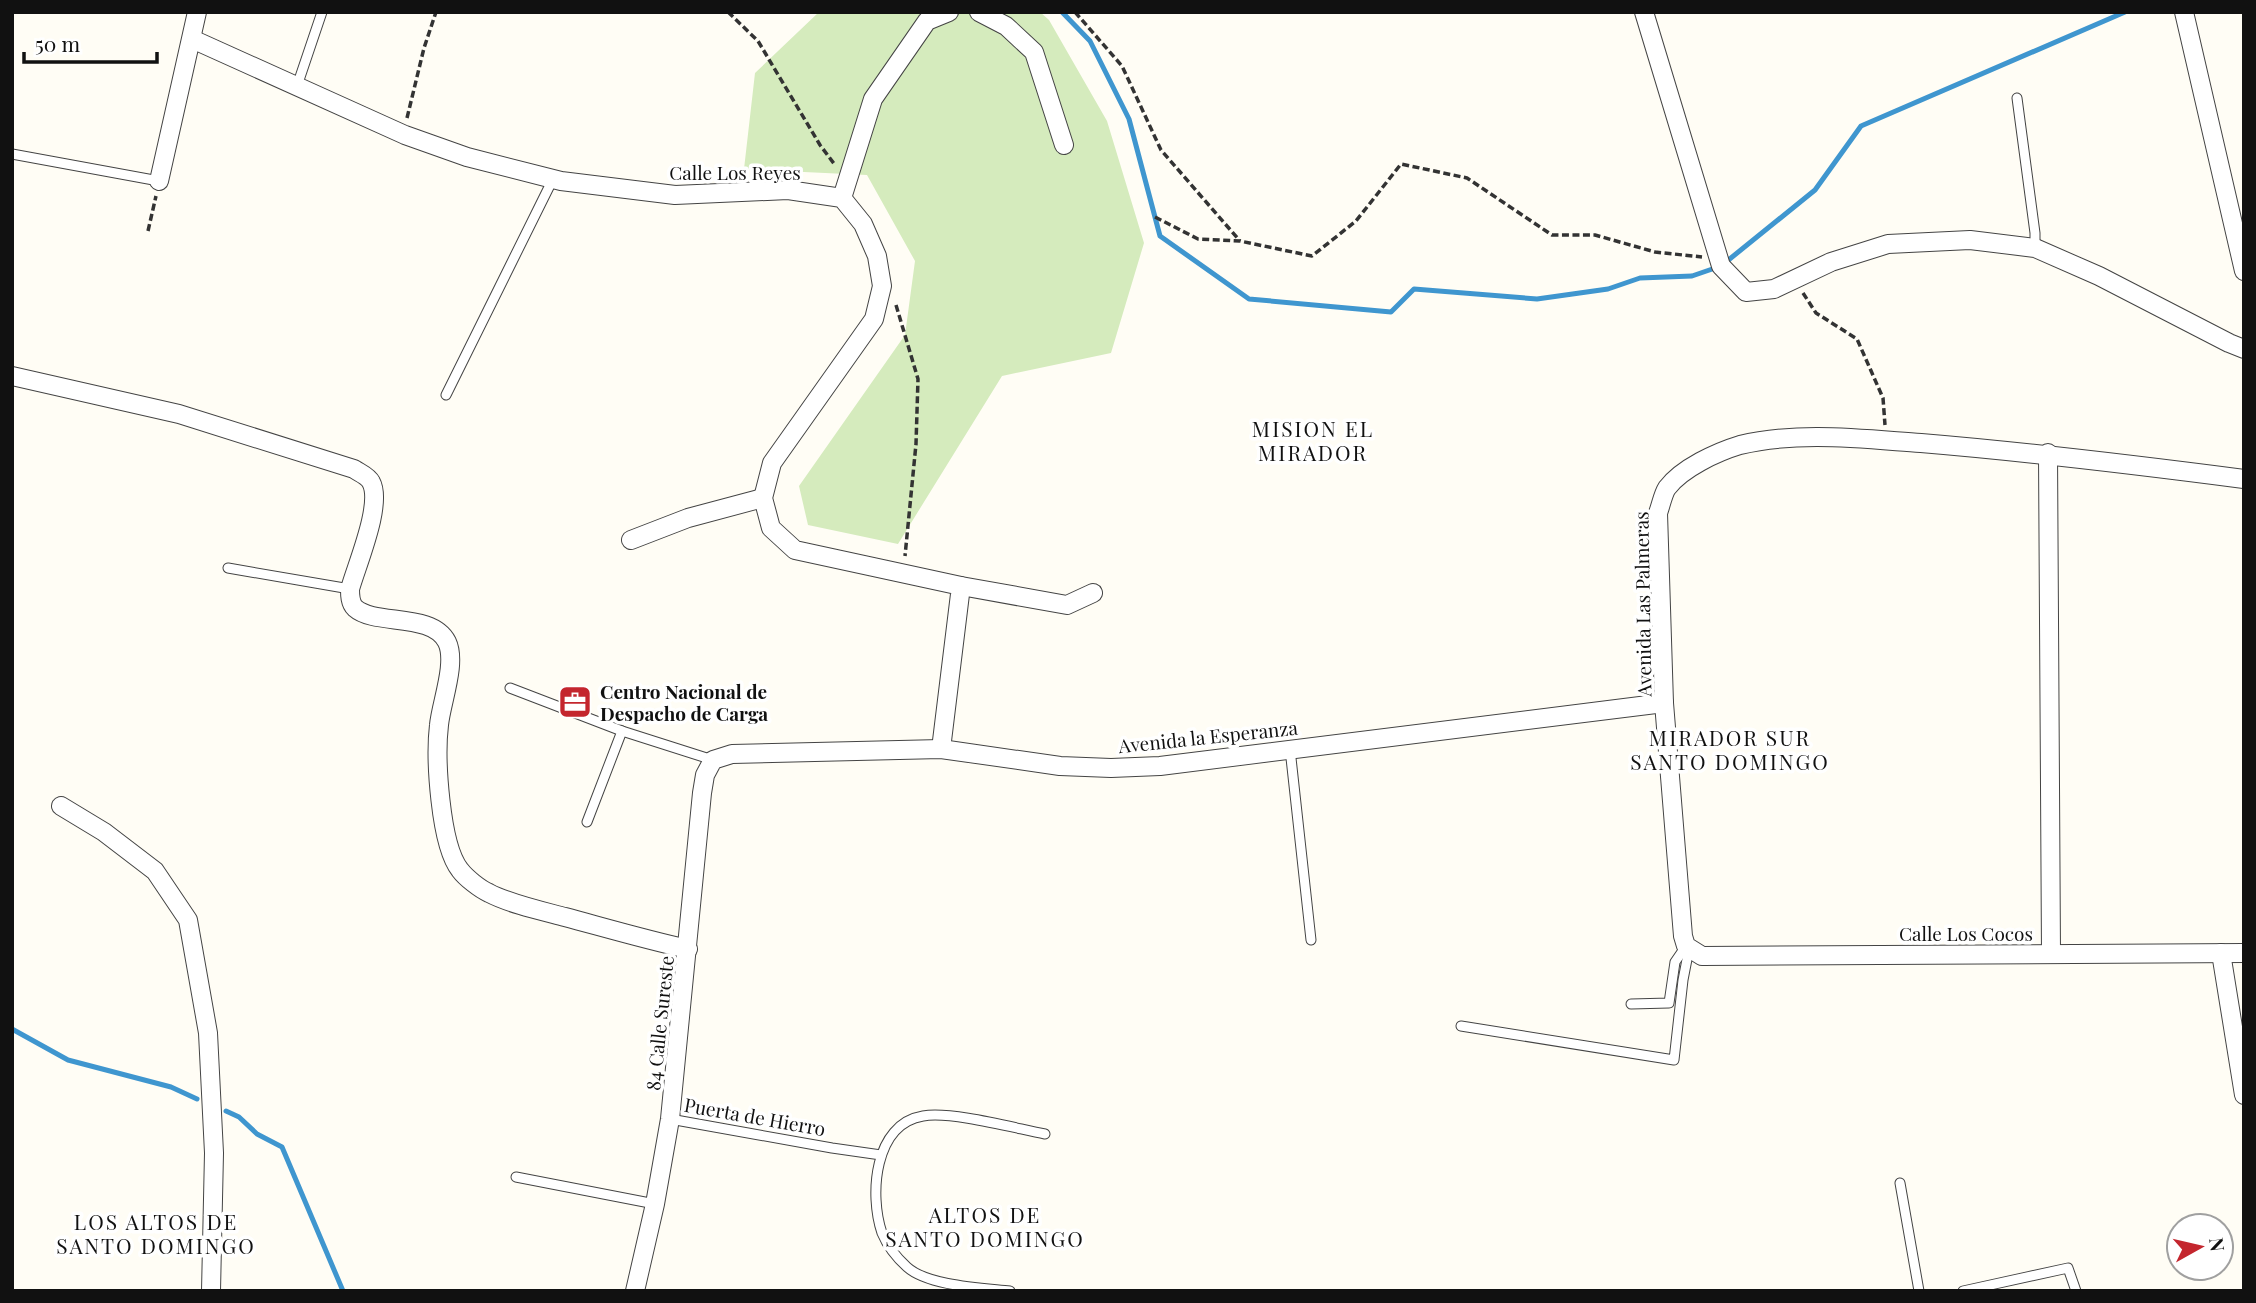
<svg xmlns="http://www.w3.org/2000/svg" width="2256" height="1303" font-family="'Playfair Display',serif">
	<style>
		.green { fill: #d5ebbd }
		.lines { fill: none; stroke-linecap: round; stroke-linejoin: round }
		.stream { stroke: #3f96cf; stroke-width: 5 }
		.service-casing { stroke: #444; stroke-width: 11 }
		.minor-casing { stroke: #444; stroke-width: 20 }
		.path { stroke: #333; stroke-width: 3.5; stroke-dasharray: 7 3.5; stroke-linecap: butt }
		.service { stroke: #fff; stroke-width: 9 }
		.minor { stroke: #fff; stroke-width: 18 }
		.labels { text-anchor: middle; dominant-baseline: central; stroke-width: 7; stroke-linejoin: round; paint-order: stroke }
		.street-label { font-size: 19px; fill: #111; stroke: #fff }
		.poi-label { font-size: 19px; font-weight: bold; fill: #111; stroke: #fff; text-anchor: start }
		.neighbourhood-label { font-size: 21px; letter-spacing: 2px; fill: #111; stroke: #fff }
	</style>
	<rect width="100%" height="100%" fill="#fffdf5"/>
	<!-- green -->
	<path class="green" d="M819 12H1040L1049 20 1107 121 1144 243 1111 353 1002 376 898 544 808 525 799 486 905 335 915 261 867 175 744 169 755 73Z"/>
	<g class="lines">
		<!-- stream -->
		<g class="stream">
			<path d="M1062 12 1090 41 1129 119 1160 236 1249 299 1391 312 1414 289 1537 299 1608 289 1640 278 1692 276 1721 266 1815 190 1861 126 2125 12"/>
			<path d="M12 1029 68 1060 171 1087 197 1099"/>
			<path d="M226 1111 239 1117 257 1134 282 1147 343 1291"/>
		</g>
		<defs>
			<g id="service">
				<path d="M297 86 322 12"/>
				<path d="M2017 98 2035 233V248"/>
				<path d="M12 154 159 181"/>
				<path d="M446 395 553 179"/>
				<path d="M228 568 350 589"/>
				<path d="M510 688 622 731 713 760"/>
				<path d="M1290 749 1311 940"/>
				<path d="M587 822 622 731"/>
				<path d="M1631 1004 1669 1003 1675 962 1686 946"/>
				<path d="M1461 1026 1674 1060 1683 980 1689 949"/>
				<path d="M670 1119 832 1148 881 1155"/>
				<path d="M516 1177 655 1204"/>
				<path d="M1900 1183 1919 1291"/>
				<path d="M1010 1291C982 1288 928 1286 907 1267 897 1258 887 1245 882 1233 869 1195 874 1124 923 1116 951 1111 1014 1128 1045 1134"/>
				<path d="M1963 1291 2068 1268 2076 1291"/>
			</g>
			<g id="minor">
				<path d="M979 12 1006 26 1034 52 1064 145"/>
				<path d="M1644 12 1721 266 1746 292 1774 289 1831 262 1888 244 1970 240 2035 248 2099 276 2229 343 2244 349"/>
				<path d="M2184 12 2244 271"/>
				<path d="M192 39 405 135 467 157 561 181 675 195 788 190 842 198 863 224 877 256 882 286 874 319 772 463 763 498 771 528 795 550 961 586 941 749"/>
				<path d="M159 181 197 12"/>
				<path d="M842 198 873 99 927 21 949 12"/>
				<path d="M12 376 179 414 354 469C360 473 368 476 371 482 383 504 357 564 350 589 350 595 350 603 355 608 375 626 432 612 447 642 457 663 441 703 439 725 435 758 440 845 460 870 466 878 480 889 489 893 510 904 542 911 565 917 606 928 647 940 688 949"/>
				<path d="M2048 453 2051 953"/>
				<path d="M2244 479C2136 465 2029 452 1921 443 1863 439 1798 431 1740 445 1717 452 1682 468 1667 488 1663 494 1661 505 1658 513L1664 703 1683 936 1686 946 1702 956 2244 953"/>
				<path d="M631 540 688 518 763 498"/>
				<path d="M961 586 1067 605 1093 593"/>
				<path d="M61 806 104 832 155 871 188 920 208 1033 214 1153 211 1291"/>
				<path d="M2221 953 2244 1095"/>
				<path d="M635 1291 655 1204 670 1119 702 793 705 775 713 760 732 754 941 749 1060 766 1111 768 1160 766 1664 703"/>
			</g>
		</defs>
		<!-- service casing -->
		<use href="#service" class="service-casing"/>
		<!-- minor casing -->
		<use href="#minor" class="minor-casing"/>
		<!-- path -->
		<g class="path">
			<path d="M728 12 758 41 820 145 835 165"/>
			<path d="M1075 12 1122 66 1161 150 1240 241"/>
			<path d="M407 118 424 48 436 12"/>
			<path d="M1155 217 1198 239 1240 241 1312 256 1356 221 1401 164 1467 178 1552 235H1595L1655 252 1702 257"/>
			<path d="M148 231 156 196"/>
			<path d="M1803 293 1816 313 1857 339 1883 398 1885 425"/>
			<path d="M896 305 918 379 916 444 905 556"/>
		</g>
		<!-- service -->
		<use href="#service" class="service"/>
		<!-- minor -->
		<use href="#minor" class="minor"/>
	</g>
	<!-- icons -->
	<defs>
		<symbol id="office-square" viewBox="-11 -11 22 22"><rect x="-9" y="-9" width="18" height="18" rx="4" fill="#c4262e" stroke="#fff"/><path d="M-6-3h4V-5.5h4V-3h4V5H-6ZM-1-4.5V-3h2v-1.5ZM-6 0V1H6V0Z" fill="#fff"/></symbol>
	</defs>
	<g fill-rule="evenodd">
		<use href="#office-square" x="556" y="683" width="38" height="38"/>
	</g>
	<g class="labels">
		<!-- street labels -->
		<g class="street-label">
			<text x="735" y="172">Calle Los Reyes</text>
			<text transform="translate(1642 604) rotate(-91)">Avenida Las Palmeras</text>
			<text transform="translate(1208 736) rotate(-6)">Avenida la Esperanza</text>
			<text x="1966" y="933">Calle Los Cocos</text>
			<text transform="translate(659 1023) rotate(-84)">84 Calle Sureste</text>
			<text transform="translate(755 1116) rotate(10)">Puerta de Hierro</text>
		</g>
		<!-- poi labels -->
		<g class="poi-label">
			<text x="600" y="691">Centro Nacional de<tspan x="600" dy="22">Despacho de Carga</tspan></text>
		</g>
		<!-- neighbourhood labels -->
		<g class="neighbourhood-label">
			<text x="1313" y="428">MISION EL<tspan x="1313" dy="24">MIRADOR</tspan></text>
			<text x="1730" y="737">MIRADOR SUR<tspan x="1730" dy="24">SANTO DOMINGO</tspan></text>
			<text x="985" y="1214">ALTOS DE<tspan x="985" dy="24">SANTO DOMINGO</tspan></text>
			<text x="156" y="1221">LOS ALTOS DE<tspan x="156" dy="24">SANTO DOMINGO</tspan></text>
		</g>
	</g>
	<!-- border -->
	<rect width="2256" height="1303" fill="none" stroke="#111111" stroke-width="28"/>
	<!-- north arrow -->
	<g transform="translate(2200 1247) rotate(82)"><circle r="33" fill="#ffffff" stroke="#a0a0a0" stroke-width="2"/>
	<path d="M0-5L12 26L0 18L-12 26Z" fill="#c4262e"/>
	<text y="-10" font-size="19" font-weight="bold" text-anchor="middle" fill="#111111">N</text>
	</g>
	<!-- scale -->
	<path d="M24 52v10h133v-10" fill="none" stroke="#111111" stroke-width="3.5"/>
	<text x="35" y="52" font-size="21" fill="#111111" stroke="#ffffff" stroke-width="5" paint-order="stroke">50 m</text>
</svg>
